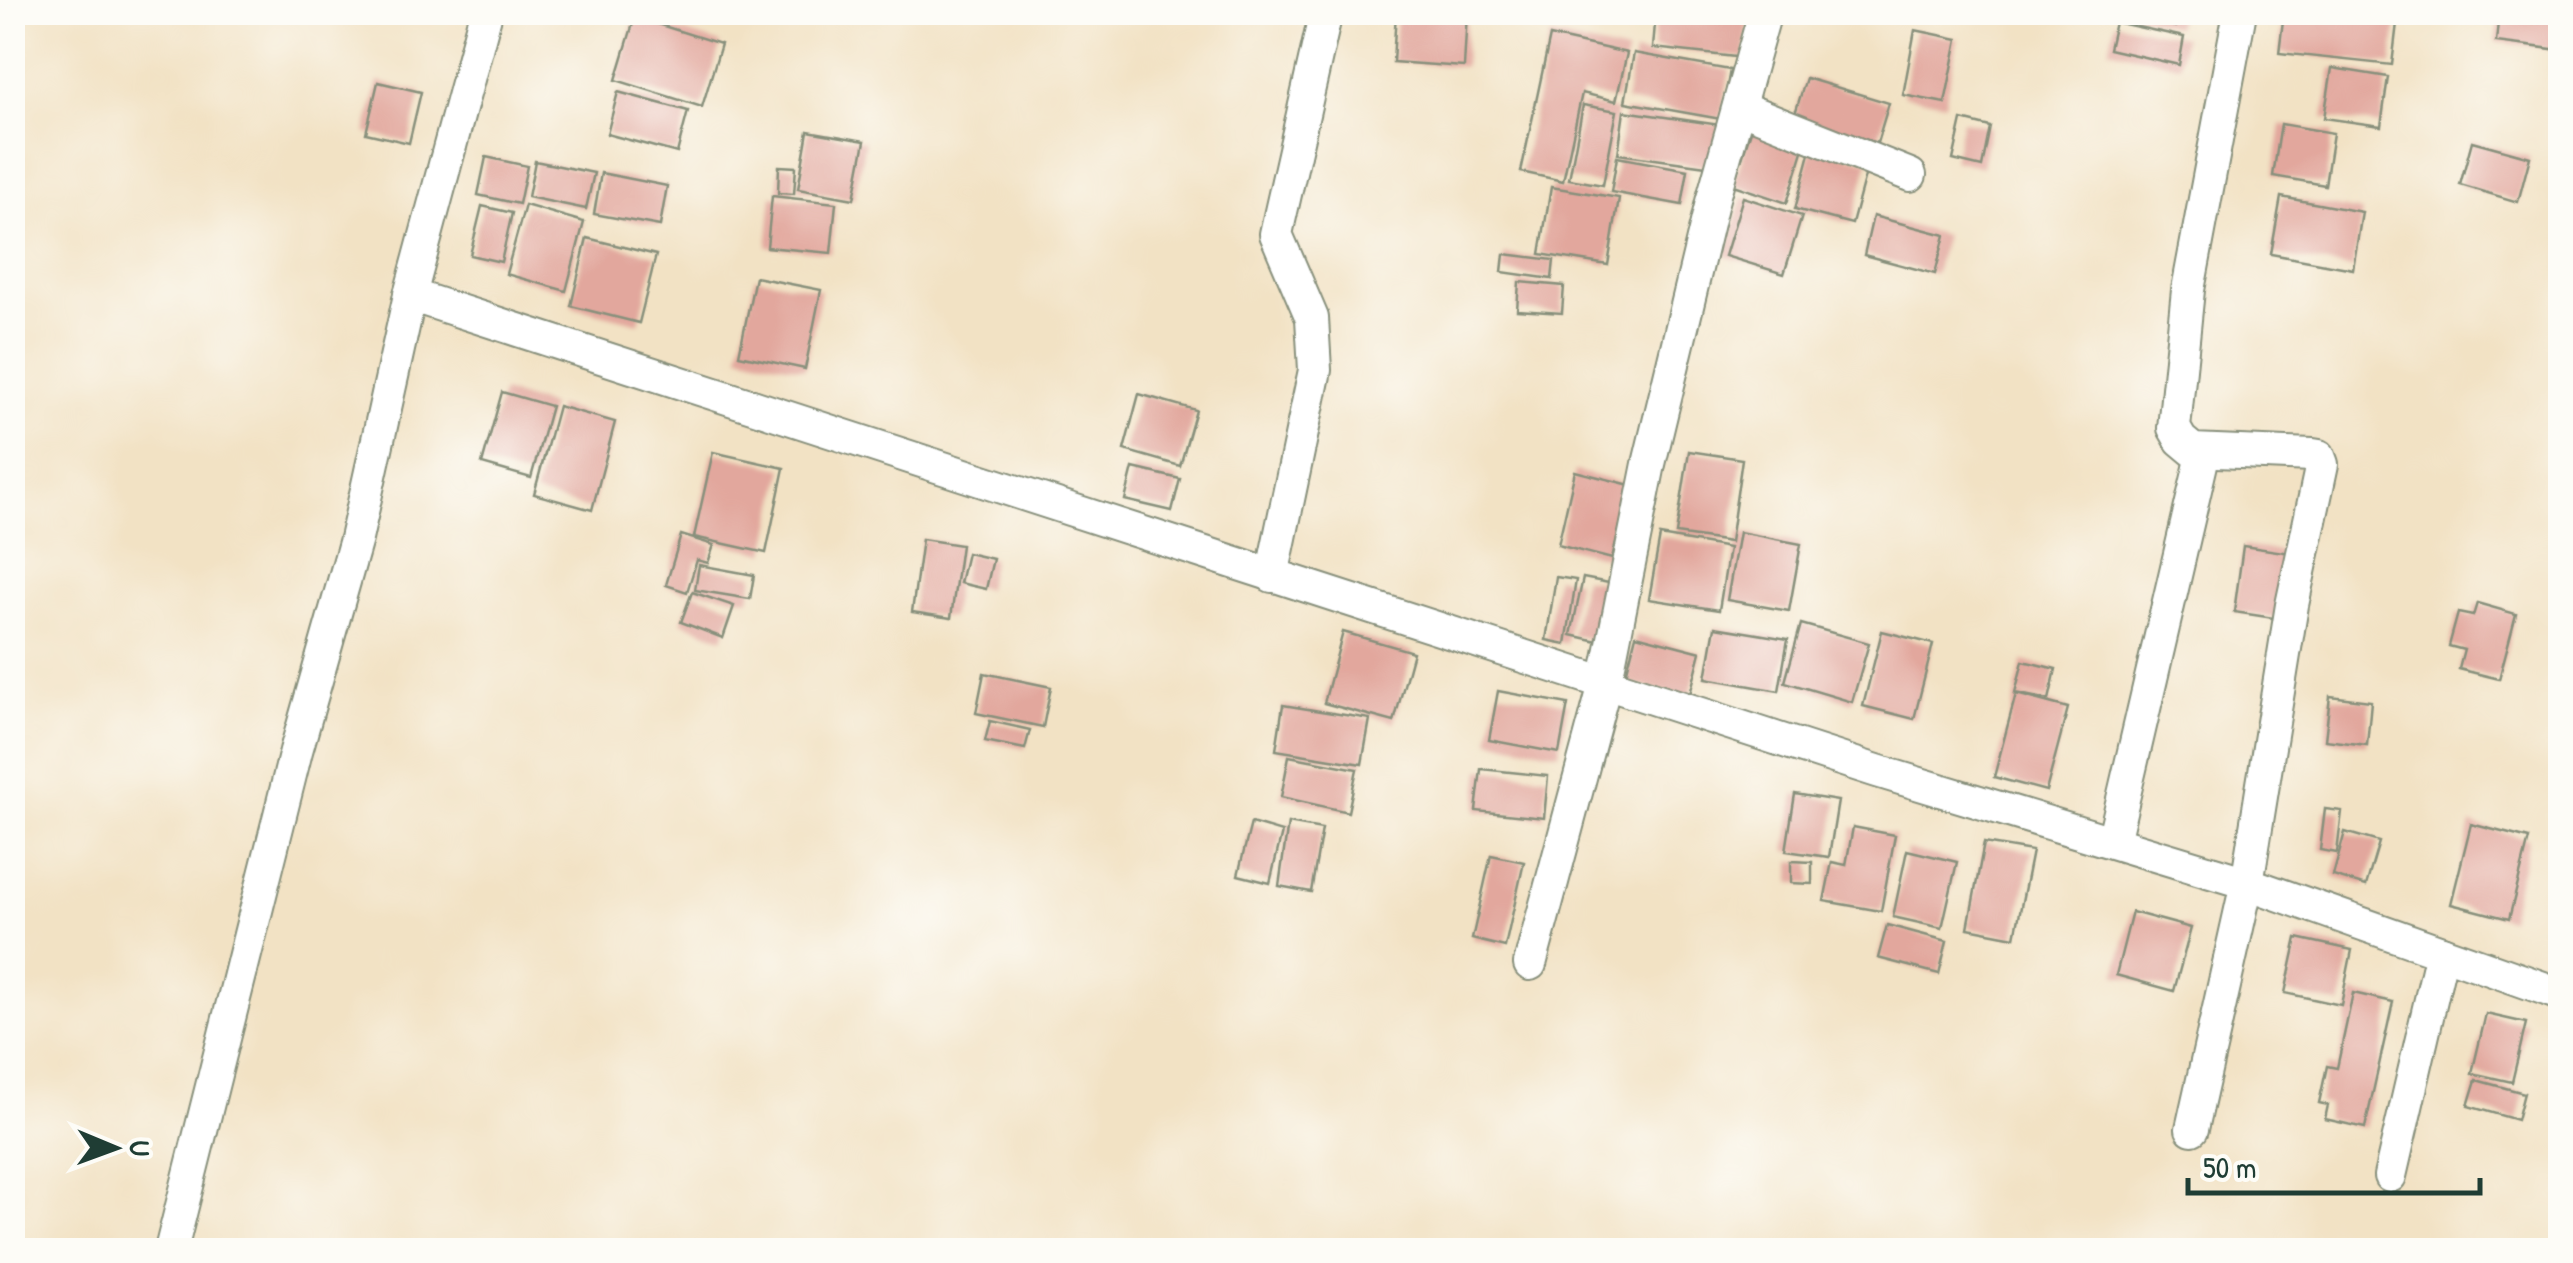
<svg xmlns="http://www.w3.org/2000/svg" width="2573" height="1263" font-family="'Patrick Hand',sans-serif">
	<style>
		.building { fill: #e2a79d }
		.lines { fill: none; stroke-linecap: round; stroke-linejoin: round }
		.street-casing { stroke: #88907c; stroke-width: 36 }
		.street { stroke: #fff; stroke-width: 32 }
	</style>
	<rect width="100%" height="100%" fill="#fdfcf7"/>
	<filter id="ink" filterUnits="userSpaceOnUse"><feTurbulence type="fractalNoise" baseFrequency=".01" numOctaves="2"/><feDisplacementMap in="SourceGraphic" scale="20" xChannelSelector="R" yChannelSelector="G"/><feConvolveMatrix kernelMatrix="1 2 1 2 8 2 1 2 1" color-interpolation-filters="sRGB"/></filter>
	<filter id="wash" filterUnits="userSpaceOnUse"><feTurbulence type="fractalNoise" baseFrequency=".0048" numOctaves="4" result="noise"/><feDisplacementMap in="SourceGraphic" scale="40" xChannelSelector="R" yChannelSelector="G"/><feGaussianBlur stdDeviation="2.25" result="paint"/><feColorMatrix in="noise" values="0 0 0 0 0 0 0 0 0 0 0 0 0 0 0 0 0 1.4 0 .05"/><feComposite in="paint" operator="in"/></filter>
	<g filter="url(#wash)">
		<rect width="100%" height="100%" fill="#f2e2c4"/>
		<g id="blocks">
			<!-- building -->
			<g class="building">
				<path d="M1396 12H1467L1464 67 1393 62Z"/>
				<path d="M1656 12H1749L1745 58 1653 48Z"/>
				<path d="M2127 12H2180L2176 27Z"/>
				<path d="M2284 12 2397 23 2392 65 2279 53Z"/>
				<path d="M2499 12 2560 17V50L2496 42Z"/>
				<path d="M635 17 721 44 702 107 616 80Z"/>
				<path d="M2115 22 2184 37 2179 65 2109 49Z"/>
				<path d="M1915 30 1958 39 1945 103 1903 95Z"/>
				<path d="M1550 36 1627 53 1616 101 1582 93 1563 181 1521 172Z"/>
				<path d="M1634 53 1730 70 1721 119 1625 102Z"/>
				<path d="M2332 68 2388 77 2381 126 2324 118Z"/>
				<path d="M1806 78 1889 103 1877 143 1794 117Z"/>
				<path d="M378 82 421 92 409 143 366 133Z"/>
				<path d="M618 92 688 111 677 153 607 134Z"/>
				<path d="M1583 105 1617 111 1603 185 1569 179Z"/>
				<path d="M1624 111 1727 126 1721 168 1618 154Z"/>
				<path d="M1962 120 1990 127 1982 167 1953 160Z"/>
				<path d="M1754 121 1807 138 1787 203 1733 185Z"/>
				<path d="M2281 124 2333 133 2325 185 2273 176Z"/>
				<path d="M808 131 865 141 854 199 798 189Z"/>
				<path d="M2472 141 2530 157 2518 202 2460 185Z"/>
				<path d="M1812 146 1869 161 1852 224 1795 209Z"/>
				<path d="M486 157 527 166 519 204 478 195Z"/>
				<path d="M1617 157 1688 170 1682 205 1611 192Z"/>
				<path d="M535 161 594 173 586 209 528 197Z"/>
				<path d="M779 166 796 167 794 194 778 193Z"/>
				<path d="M601 173 667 186 660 226 594 214Z"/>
				<path d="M1551 187 1619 198 1608 265 1540 254Z"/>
				<path d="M772 196 836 203 831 253 767 247Z"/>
				<path d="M1743 197 1802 216 1784 274 1725 256Z"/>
				<path d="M2281 197 2362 212 2353 269 2271 254Z"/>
				<path d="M525 205 584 222 566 291 506 274Z"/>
				<path d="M482 206 512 213 501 262 470 255Z"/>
				<path d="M1873 216 1945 235 1935 274 1864 255Z"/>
				<path d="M587 238 656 255 639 323 571 306Z"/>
				<path d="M1504 254 1554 260 1552 279 1502 272Z"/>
				<path d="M755 277 821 290 805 369 739 355Z"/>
				<path d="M1519 282 1564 286 1562 313 1517 310Z"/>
				<path d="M502 392 551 406 531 478 482 464Z"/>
				<path d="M1139 394 1196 410 1180 466 1124 450Z"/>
				<path d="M558 406 615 422 592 510 534 494Z"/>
				<path d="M1689 451 1742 459 1730 542 1676 534Z"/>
				<path d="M713 452 784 468 766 553 694 537Z"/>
				<path d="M1133 468 1180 479 1172 511 1125 500Z"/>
				<path d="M1575 471 1630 485 1612 559 1558 545Z"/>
				<path d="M1739 532 1801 544 1789 611 1727 600Z"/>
				<path d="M681 535 714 545 708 563 697 560 687 592 666 585Z"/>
				<path d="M1660 536 1729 548 1719 610 1649 599Z"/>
				<path d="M922 539 961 545 951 618 912 612Z"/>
				<path d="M2243 546 2298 554 2287 620 2234 612Z"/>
				<path d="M967 553 993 559 986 589 960 583Z"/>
				<path d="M699 565 754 575 750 599 695 590Z"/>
				<path d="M1556 577 1576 580 1566 644 1546 640Z"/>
				<path d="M1583 578 1614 584 1602 642 1571 635Z"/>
				<path d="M692 592 734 606 723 638 681 622Z"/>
				<path d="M2477 603 2516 614 2499 679 2459 669 2464 650 2449 646 2458 613 2473 616Z"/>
				<path d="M1801 624 1869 643 1852 702 1785 682Z"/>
				<path d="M1715 627 1788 639 1779 691 1706 678Z"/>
				<path d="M1882 631 1933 644 1914 719 1863 706Z"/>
				<path d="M1343 632 1413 652 1394 722 1324 703Z"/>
				<path d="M1636 635 1701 652 1689 698 1624 682Z"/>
				<path d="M2023 661 2056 669 2049 700 2015 693Z"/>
				<path d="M984 673 1051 687 1043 727 976 713Z"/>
				<path d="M1498 691 1568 704 1559 753 1489 740Z"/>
				<path d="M2016 694 2068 708 2046 791 1994 777Z"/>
				<path d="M2330 696 2371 701 2367 745 2325 740Z"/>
				<path d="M1283 705 1370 719 1362 764 1276 750Z"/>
				<path d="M990 721 1030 730 1025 749 985 741Z"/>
				<path d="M1289 756 1357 769 1348 812 1281 797Z"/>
				<path d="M1481 769 1548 776 1544 818 1476 811Z"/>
				<path d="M1795 794 1838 801 1829 857 1786 851Z"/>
				<path d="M2325 809 2342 811 2337 853 2320 850Z"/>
				<path d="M1251 823 1282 832 1270 883 1238 875Z"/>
				<path d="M1288 823 1322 829 1311 892 1279 886Z"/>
				<path d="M2471 824 2529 839 2509 919 2451 904Z"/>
				<path d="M1853 827 1895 835 1881 911 1824 901 1832 862 1846 865Z"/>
				<path d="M2345 832 2379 842 2366 886 2333 876Z"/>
				<path d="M1984 843 2032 851 2015 937 1968 928Z"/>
				<path d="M1907 850 1957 862 1942 928 1893 917Z"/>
				<path d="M1491 855 1524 862 1505 947 1472 939Z"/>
				<path d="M1791 861 1812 862V884L1791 883Z"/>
				<path d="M2132 912 2191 928 2174 991 2116 975Z"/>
				<path d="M1887 925 1947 941 1939 974 1878 958Z"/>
				<path d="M2297 938 2352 950 2341 1005 2285 993Z"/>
				<path d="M2353 993 2393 1002 2365 1128 2325 1119 2328 1105 2319 1103 2327 1066 2337 1068Z"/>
				<path d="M2486 1014 2526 1023 2512 1082 2472 1073Z"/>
				<path d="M2476 1080 2524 1093 2517 1120 2468 1106Z"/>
			</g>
		</g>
	</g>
	<g filter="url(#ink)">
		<use href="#blocks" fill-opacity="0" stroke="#88907c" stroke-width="2.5"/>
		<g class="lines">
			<defs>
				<g id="street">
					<path d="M1739 107 1910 175"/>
					<path d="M410 295 1877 771 2247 883 2560 994"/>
					<path d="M1272 576 1315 370 1312 318 1276 234 1326 12"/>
					<path d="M2113 842 2204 451"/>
					<path d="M1530 964 1605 684 1649 464 1712 202 1765 12"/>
					<path d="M2192 1129 2247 883 2292 605 2322 464 2319 456 2313 455 2193 450 2181 440 2174 428 2188 290 2240 12"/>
					<path d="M2390 1176 2442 952"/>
					<path d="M171 1250 296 751 356 539 410 295 486 12"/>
				</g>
			</defs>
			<!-- street casing -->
			<use href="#street" class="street-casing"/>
			<!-- street -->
			<use href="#street" class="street"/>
		</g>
	</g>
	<!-- margin -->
	<rect width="2573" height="1263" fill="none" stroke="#fdfcf7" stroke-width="50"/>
	<!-- north arrow -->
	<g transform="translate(115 1148) rotate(91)" stroke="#fdfcf7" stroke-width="8" paint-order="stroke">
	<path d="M0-8L18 38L0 25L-18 38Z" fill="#1f3d34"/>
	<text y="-15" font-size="28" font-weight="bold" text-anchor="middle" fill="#1f3d34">U</text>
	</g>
	<!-- scale -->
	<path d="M2188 1178v15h292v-15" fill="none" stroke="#1f3d34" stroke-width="5"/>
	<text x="2203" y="1178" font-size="30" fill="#1f3d34" stroke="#fdfcf7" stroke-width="8" paint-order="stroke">50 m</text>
</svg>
